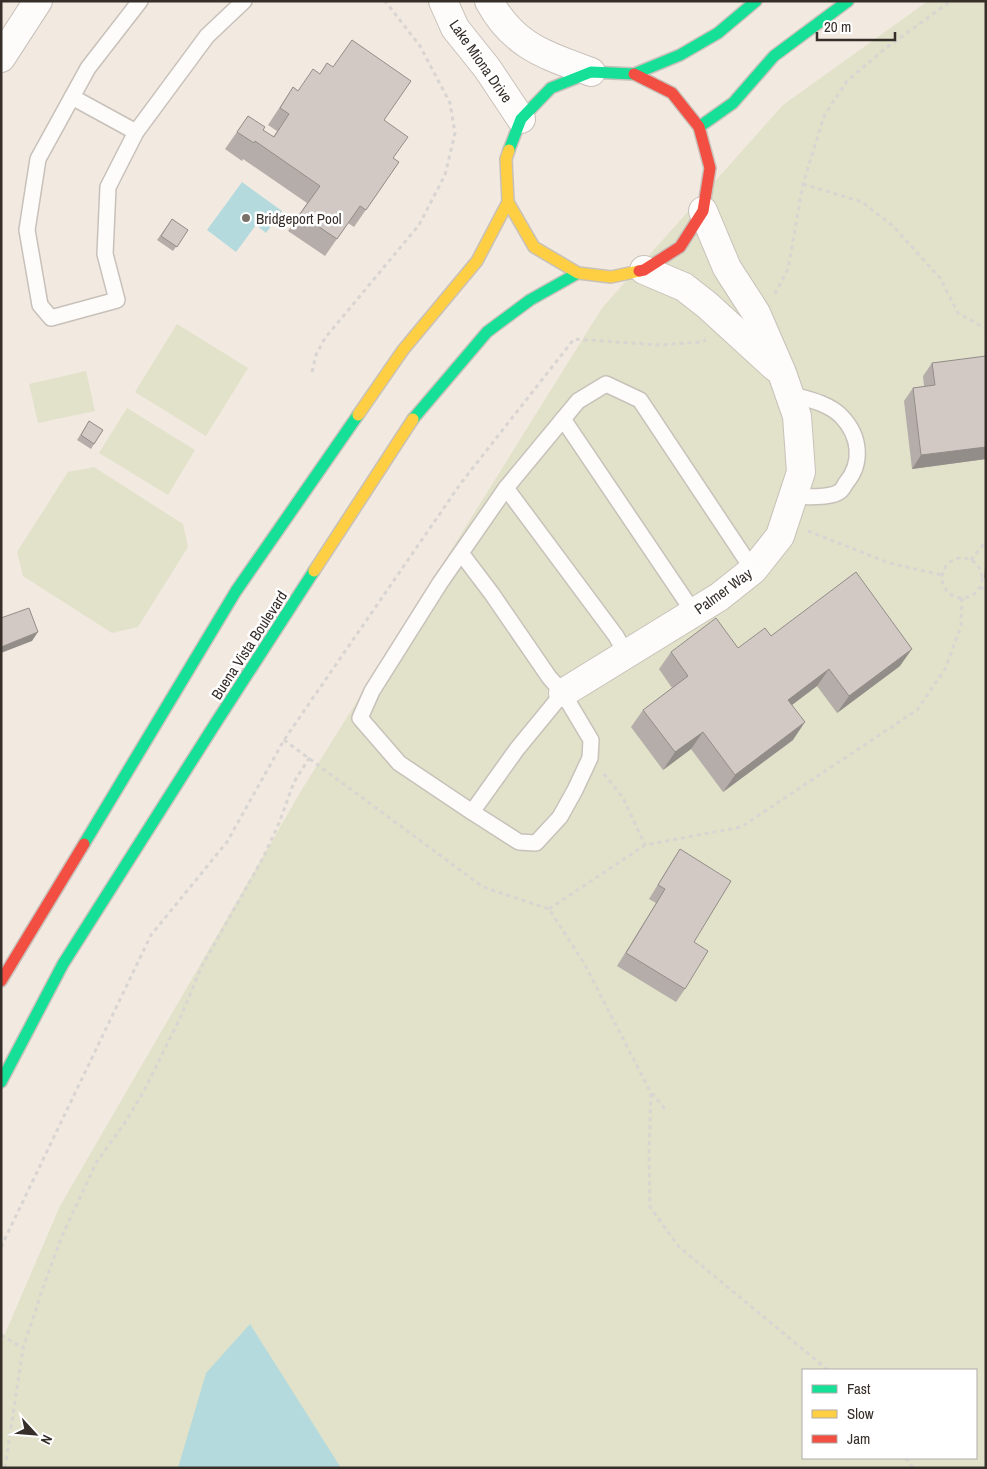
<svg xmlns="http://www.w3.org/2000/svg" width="987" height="1469" font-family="'Archivo Narrow',sans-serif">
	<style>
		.green { fill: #e1e2c9; fill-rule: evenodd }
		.water { fill: #b4dadd }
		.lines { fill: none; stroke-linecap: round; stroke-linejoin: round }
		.lane-casing { stroke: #c8c1ba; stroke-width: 18 }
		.street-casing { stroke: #c8c1ba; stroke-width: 30 }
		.fast-casing { stroke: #c8c1ba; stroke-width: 14 }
		.slow-casing { stroke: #c8c1ba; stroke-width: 14 }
		.jam-casing { stroke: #c8c1ba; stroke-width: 14 }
		.path { stroke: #d8d5d2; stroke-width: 3; stroke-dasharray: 4 4; stroke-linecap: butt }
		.lane { stroke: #fdfcfa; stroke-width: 15 }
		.street { stroke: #fdfcfa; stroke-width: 28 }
		.fast { stroke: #16e098; stroke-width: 11 }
		.slow { stroke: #ffcf43; stroke-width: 11 }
		.jam { stroke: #f24e42; stroke-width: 11 }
		.wall { fill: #b5ada9 }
		.shaded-wall { fill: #938d89 }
		.building { fill: #d2c9c4; stroke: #938d89 }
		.poi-dot { fill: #787069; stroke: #fff; stroke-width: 2 }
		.labels { text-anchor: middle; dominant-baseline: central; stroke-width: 5; stroke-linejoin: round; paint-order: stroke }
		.street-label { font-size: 15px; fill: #362f29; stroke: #fff }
		.poi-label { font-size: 15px; fill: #362f29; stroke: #fff; text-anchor: start }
	</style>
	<rect width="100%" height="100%" fill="#f2e9e0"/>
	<!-- green -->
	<g class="green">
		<path d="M928 1H986V1468H1V1343L60 1206 301 791 602 308 783 105ZM803 1370H976V1458H803Z"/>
		<path d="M177 324 248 368 206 436 135 392Z"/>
		<path d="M86 371 95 411 38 423 29 384Z"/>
		<path d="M127 408 195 450 168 495 99 453Z"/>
		<path d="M94 467 183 524 188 547 138 627 112 633 23 576 17 552 68 472Z"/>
	</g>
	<!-- water -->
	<g class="water">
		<path d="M242 182 282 211 266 233 256 225 236 252 207 230Z"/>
		<path d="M250 1324 341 1468H178L206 1373Z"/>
	</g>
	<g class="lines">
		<defs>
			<g id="lane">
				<path d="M140 1 88 68 38 159 27 230 40 305 51 318 117 300 105 254 108 187 136 132 207 36 244 1"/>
				<path d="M72 97 136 132"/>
				<path d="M789 394C807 399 829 403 842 417 860 436 863 463 846 483 844 486 842 491 839 492 830 498 804 497 793 496"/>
				<path d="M563 419 694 613"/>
				<path d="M506 488 616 636 626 654"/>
				<path d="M461 553 492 594 549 677 563 693 591 740 590 758 575 790 560 817 536 843 519 842 472 812 399 763 360 718 372 691 440 583 506 488 578 401 606 384 640 400 753 570"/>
				<path d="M472 812 517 749 563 693"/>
			</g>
			<g id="street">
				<path d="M443 1 455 28 487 68 521 119"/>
				<path d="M489 1C514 47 546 55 591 72"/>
				<path d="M1 58 38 1"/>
				<path d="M644 270 684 287 707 305 776 368"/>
				<path d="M563 693 719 597 753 570 780 536 801 472 797 416 782 373 756 313 727 268 703 211"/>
			</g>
			<g id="fast">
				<path d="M699 127 733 103 774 56 848 1"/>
				<path d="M509 150 521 119 551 88 591 72 634 74 680 55 718 33 756 1"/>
				<path d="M413 419 487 332 530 300 578 273"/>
				<path d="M84 844 236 591 358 415"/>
				<path d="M1 1082 63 964 217 721 314 571"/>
			</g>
			<g id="slow">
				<path d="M509 150 506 159 508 202 534 247 578 273 611 277 639 271"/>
				<path d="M358 415 403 350 477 261 508 202"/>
				<path d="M314 571 413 419"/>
			</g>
			<g id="jam">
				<path d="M634 74 672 93 699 127 710 168 703 211 680 247 644 270 639 271"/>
				<path d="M1 981 84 844"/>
			</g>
		</defs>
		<!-- lane casing -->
		<use href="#lane" class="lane-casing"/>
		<!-- street casing -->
		<use href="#street" class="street-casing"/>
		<!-- fast casing -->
		<use href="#fast" class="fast-casing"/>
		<!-- slow casing -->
		<use href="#slow" class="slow-casing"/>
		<!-- jam casing -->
		<use href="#jam" class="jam-casing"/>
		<!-- path -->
		<g class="path">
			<path d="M803 184 862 202 893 226 940 278 958 313 986 329"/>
			<path d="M775 294 788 269 803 184 824 116 847 81 886 48 951 1"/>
			<path d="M312 372 316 355 325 338 419 225 445 175 455 133 450 103 420 46 385 1"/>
			<path d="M808 531 889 563 942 575"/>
			<circle cx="962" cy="578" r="20"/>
			<path d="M971 560 986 541"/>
			<path d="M980 587 986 590"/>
			<path d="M284 740 483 887 549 909 584 963 651 1093 649 1153 650 1207 679 1247 828 1370"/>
			<path d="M604 774 623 798 645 845"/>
			<path d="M549 909 645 845 741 827 917 710 945 669 961 626 962 598"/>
			<path d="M652 1093 666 1110"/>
			<path d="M1 1247 151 935 227 842 284 740 461 483 574 339 660 345 701 342 706 340"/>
			<path d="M1 1335 23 1348"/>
			<path d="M906 1458 913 1468"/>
			<path d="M5 1468 23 1348 45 1282 62 1236 96 1163 126 1121 145 1089 180 1018 202 966 263 858 279 823 294 782 310 757"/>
		</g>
		<!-- lane -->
		<use href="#lane" class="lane"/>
		<!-- street -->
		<use href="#street" class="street"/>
		<!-- fast -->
		<use href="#fast" class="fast"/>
		<!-- slow -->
		<use href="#slow" class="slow"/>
		<!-- jam -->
		<use href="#jam" class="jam"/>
	</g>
	<!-- wall -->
	<g class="wall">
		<path d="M293 87 298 91 384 120 393 158 399 162 354 227 348 223 325 256 288 231 307 203 243 159 242 161 225 149 248 116 263 130 273 137 277 131 268 125Z"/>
		<path d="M172 219 188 230 173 251 157 240Z"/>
		<path d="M986 356V459L912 469 904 401 913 388 924 386 923 376 932 363Z"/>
		<path d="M89 421 103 430 91 449 77 440Z"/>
		<path d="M986 556V578H984Z"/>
		<path d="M771 636 900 666 837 713 817 686 792 705 793 740 723 792 691 749 663 770 631 727 643 710 672 688 659 669 671 652 738 648Z"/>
		<path d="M680 849 694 942 685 989 676 1002 617 966 656 903 649 899 671 863Z"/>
	</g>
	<!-- shaded-wall -->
	<g class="shaded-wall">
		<path d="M986 447V459L912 469 921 455Z"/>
		<path d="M38 632 32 641 1 653V647Z"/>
		<path d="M912 649 900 666 837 713 849 696Z"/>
		<path d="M829 669 817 686 776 717 788 700Z"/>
		<path d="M805 722 793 740 723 792 735 775Z"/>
		<path d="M703 732 691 749 663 770 675 752Z"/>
	</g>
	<!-- building -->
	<g class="building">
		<path d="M352 40 411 81 384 120 408 137 393 158 399 162 366 210 360 206 337 239 300 214 320 186 255 141 254 143 237 132 248 116 265 127 263 130 274 137 289 114 280 108 293 87 298 91 313 69 320 74 327 63 333 67Z"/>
		<path d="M172 219 188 230 177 247 161 236Z"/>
		<path d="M986 356V447L921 455 913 388 935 385 932 363Z"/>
		<path d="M89 421 103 430 94 444 81 435Z"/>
		<path d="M856 572 912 649 849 696 829 669 788 700 805 722 735 775 703 732 675 752 643 710 688 676 671 652 716 618 738 648 765 628 771 636Z"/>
		<path d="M29 608 38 632 1 647V618Z"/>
		<path d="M680 849 731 881 694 942 708 951 685 989 626 953 665 889 658 885Z"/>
	</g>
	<!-- markers -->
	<circle class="poi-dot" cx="246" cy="218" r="5"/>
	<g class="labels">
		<!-- street labels -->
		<g class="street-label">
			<text transform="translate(481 61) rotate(55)">Lake Miona Drive</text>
			<text transform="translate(723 591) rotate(-36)">Palmer Way</text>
			<text transform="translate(249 645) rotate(-57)">Buena Vista Boulevard</text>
		</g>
		<!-- poi labels -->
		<g class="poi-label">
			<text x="256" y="218">Bridgeport Pool</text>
		</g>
	</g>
	<!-- border -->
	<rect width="987" height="1469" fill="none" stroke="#362f29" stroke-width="5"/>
	<!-- legend -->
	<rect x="802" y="1369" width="175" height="90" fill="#ffffff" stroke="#afaca9"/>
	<rect x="812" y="1385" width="25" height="8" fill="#16e098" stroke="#afaca9"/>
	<text x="847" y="1394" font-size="15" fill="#362f29">Fast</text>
	<rect x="812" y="1410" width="25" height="8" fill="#ffcf43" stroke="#afaca9"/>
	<text x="847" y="1419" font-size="15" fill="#362f29">Slow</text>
	<rect x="812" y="1435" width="25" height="8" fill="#f24e42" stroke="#afaca9"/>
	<text x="847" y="1444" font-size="15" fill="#362f29">Jam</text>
	<!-- north arrow -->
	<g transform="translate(35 1434) rotate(116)" stroke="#ffffff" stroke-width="4" paint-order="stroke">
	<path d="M0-4L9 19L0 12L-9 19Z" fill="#362f29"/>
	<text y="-8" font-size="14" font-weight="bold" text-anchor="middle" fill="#362f29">N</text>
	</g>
	<!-- scale -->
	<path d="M817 32v8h78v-8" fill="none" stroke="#362f29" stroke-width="2.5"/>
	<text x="824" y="32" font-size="15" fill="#362f29" stroke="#ffffff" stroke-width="4" paint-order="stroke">20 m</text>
</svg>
